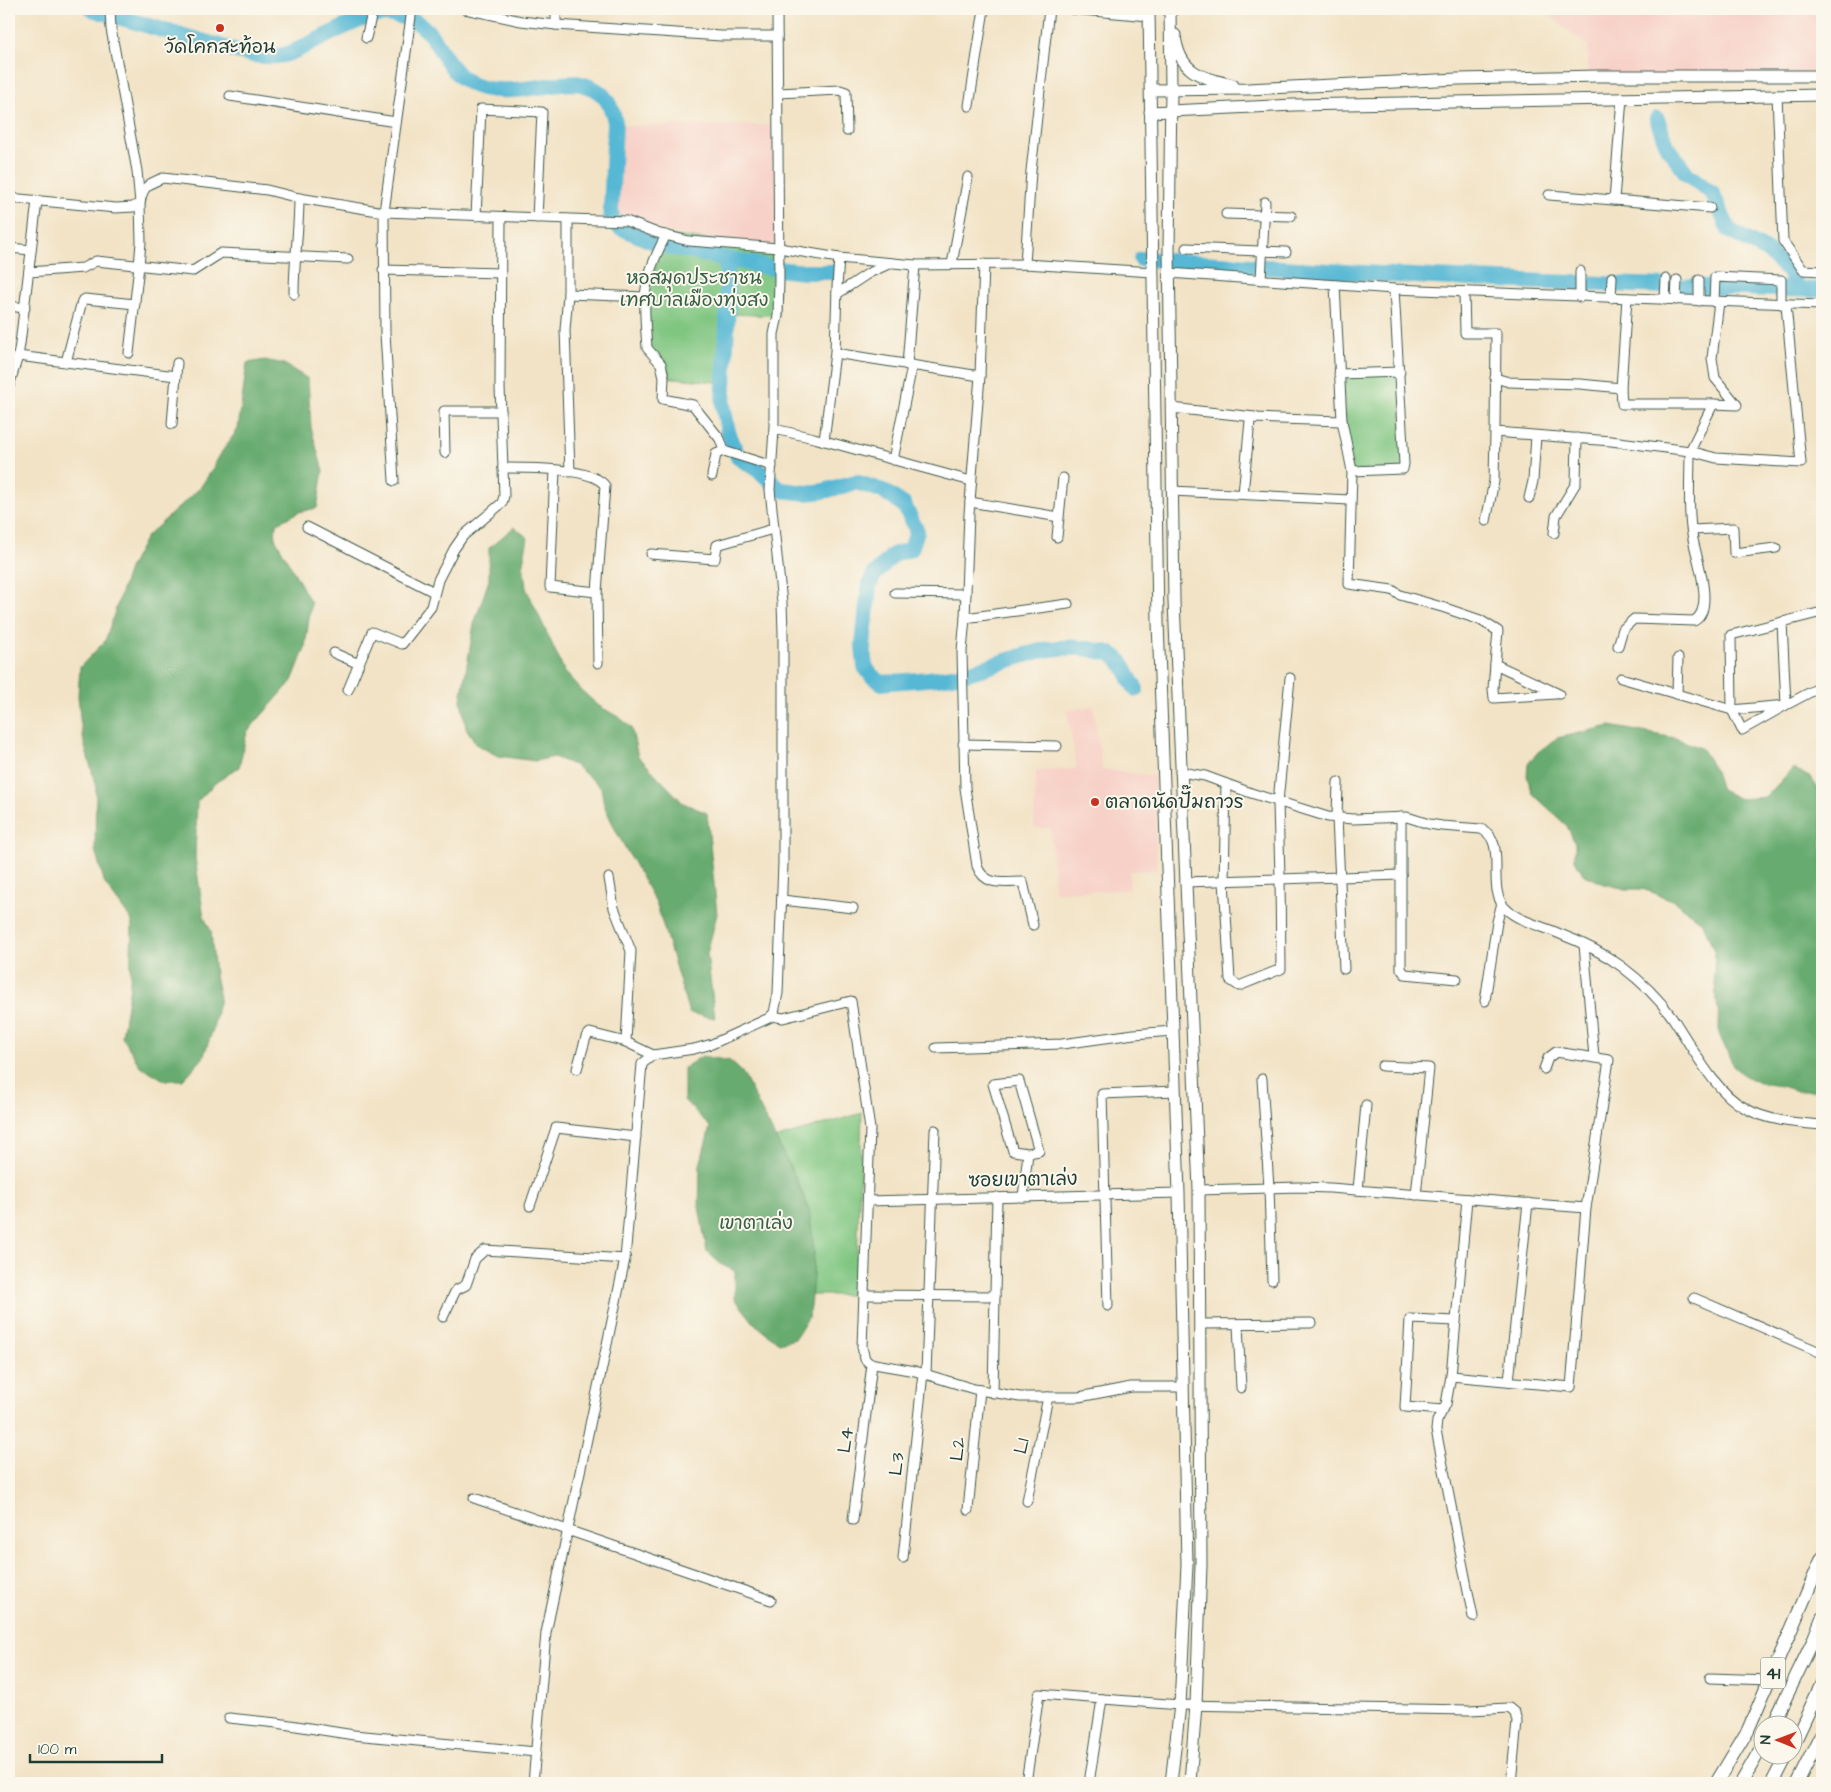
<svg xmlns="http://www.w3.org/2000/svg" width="1831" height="1792" font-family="'Architects Daughter','Playpen Sans Thai',sans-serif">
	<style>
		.built { fill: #f7d1c7 }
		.green { fill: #80c681; stroke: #50825a }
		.forest { fill: #68ab6f; stroke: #447452 }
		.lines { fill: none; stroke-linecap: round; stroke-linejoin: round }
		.river { stroke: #56b8d4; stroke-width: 16 }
		.minor-casing { stroke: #3f564a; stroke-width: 11 }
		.major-casing { stroke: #3f564a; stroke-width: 13 }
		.highway-casing { stroke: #3f564a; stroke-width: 14 }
		.minor { stroke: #fff; stroke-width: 9 }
		.major { stroke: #fff; stroke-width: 11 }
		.highway { stroke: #fff; stroke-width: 12 }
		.poi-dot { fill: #c8321e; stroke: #fbf7ec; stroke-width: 2 }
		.labels { text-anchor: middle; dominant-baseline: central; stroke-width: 4; stroke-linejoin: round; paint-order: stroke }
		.shield { fill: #fbf7ec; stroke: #61756b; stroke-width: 1 }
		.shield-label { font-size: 18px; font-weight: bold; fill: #1f3d34 }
		.poi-label { font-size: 19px; fill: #1f3d34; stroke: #fbf7ec }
		.park-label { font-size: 19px; fill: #375f47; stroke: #fbf7ec }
		.street-label { font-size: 19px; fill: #1f3d34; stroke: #fbf7ec }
	</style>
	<rect width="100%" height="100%" fill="#fbf7ec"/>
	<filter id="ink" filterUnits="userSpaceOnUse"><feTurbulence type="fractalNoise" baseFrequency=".02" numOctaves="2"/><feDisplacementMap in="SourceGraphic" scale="10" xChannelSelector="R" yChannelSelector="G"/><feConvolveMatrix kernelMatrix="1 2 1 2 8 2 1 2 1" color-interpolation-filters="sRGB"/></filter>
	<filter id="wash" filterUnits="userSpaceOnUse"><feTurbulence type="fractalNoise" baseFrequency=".0096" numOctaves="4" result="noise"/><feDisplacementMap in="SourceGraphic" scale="20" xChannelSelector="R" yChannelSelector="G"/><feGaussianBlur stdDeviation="1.12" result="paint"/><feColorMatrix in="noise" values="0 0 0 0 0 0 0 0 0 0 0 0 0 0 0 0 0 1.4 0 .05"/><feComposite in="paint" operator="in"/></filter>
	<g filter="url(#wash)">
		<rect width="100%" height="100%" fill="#f2e3c6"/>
		<!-- built -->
		<g class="built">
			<path d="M1541 9H1822V76H1588V46Z"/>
			<path d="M778 125 779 248 718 244 626 221 617 213 610 200 615 126Z"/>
			<path d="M1093 706 1102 769 1155 776 1157 870 1129 871 1130 890 1054 892 1051 828H1034L1036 771 1077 769 1067 711Z"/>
		</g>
		<!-- green -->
		<g class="green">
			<path d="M666 235 779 248 778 316 733 314 727 383 664 377 647 348 645 297Z"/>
			<path d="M1400 372 1403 469 1352 471 1339 374Z"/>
			<path d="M862 1113 856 1295H800L764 1142Z"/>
		</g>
		<!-- forest -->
		<g class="forest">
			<path d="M265 360 284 364 308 379 311 428 323 471 317 508 299 512 276 524 275 538 311 603 305 648 292 681 247 732 239 767 214 784 197 802 195 858 204 917 211 931 215 976 220 998 213 1029 203 1058 183 1080H164L139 1065 122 1036 130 986 132 921 105 884 95 850 96 786 84 743 80 719 78 695 80 667 105 641 129 569 146 537 200 488 210 473 221 453 238 429 247 363Z"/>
			<path d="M514 527 528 538 523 562 526 588 565 672 582 691 599 706 620 718 631 727 638 756 683 803 707 813 717 914 707 954 715 1018 689 1013 657 905 616 831 604 805 601 787 576 766 554 757 535 761 498 756 477 745 466 728 461 700 474 624 489 580V548Z"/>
			<path d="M1610 726 1675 738 1701 748 1714 768 1721 790 1740 799 1766 797 1793 768 1811 778 1822 794V1091H1797L1781 1086 1759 1083 1745 1076 1733 1065 1719 1034V1019L1714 977 1715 954 1703 923 1674 901 1657 894 1642 889H1626L1604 884 1583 874 1575 860V843L1567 826 1533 794 1527 776 1528 764 1538 752 1557 738Z"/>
			<path d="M702 1056 730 1061 742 1072 797 1181 809 1209 814 1250 813 1277 809 1316 795 1339 779 1343 755 1324 735 1299V1271L722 1265 707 1252 699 1207 700 1165 710 1127 684 1100V1068Z"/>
		</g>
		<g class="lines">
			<!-- river -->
			<g class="river">
				<path d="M92 9C132 21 172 33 212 44 234 50 260 60 283 55 291 54 299 49 307 45 327 36 356 19 376 15 385 13 395 15 403 17 444 26 439 77 482 88 512 95 545 84 576 83 600 87 610 98 615 122L611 210 612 219 619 227 651 241 674 248 777 269 804 272H835"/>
				<path d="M1657 119 1667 146 1687 174 1712 193 1729 230 1768 252 1788 271 1799 289"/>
				<path d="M724 258 727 270 728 303 723 405 728 432 738 457 758 470 782 490 806 493 824 491 856 482 883 491 904 505 917 531 911 549 893 555 874 575 869 586 863 645 865 667 872 676 882 683C908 680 936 680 962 674 1007 664 1050 638 1098 651 1103 652 1109 652 1113 655 1125 662 1128 678 1136 689"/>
				<path d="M1141 259C1209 263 1277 268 1345 272 1504 282 1663 286 1822 290"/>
			</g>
		</g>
	</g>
	<g filter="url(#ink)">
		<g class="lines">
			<defs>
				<g id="minor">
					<path d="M110 9 111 29 137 171 140 203 141 242 139 266 129 353"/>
					<path d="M465 9 521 21 556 25 721 36H777"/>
					<path d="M1071 9 1149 16"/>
					<path d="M556 25V9"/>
					<path d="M366 38 373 9"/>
					<path d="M778 93 840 90 846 92 847 131"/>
					<path d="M1777 95 1783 241 1803 270 1822 271"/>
					<path d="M230 96 396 122"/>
					<path d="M1622 98 1614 200 1710 208"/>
					<path d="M969 106 984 9"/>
					<path d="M1549 195 1614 200"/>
					<path d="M9 198 116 208 133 207 140 203C143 187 147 184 163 178L267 190 299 198 384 212 626 221 657 233 689 241 779 248 839 258 915 265 1025 264 1153 272"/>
					<path d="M1226 214 1291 216"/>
					<path d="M476 216 481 109 542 112 537 218"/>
					<path d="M568 219V294L565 330 570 472"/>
					<path d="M666 235C656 254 646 276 645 298 644 314 646 332 647 348L661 364 664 377 663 399 693 405 720 439 724 451 772 466"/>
					<path d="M9 248 31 250"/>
					<path d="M1186 248 1286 252"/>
					<path d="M952 264 968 177"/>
					<path d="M984 264 980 376 969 514 965 618 962 651 965 788 977 866C985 887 1004 882 1023 882L1033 925"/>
					<path d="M1025 264 1031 171 1049 9"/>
					<path d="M383 270 501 273"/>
					<path d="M1580 271V297"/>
					<path d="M29 272 83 268 96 261 193 271 221 253 348 259"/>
					<path d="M1169 273 1394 289 1822 305"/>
					<path d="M1261 280 1265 202"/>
					<path d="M1335 285 1342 421 1352 471 1349 584 1392 590 1400 595 1445 608 1480 620 1498 631 1495 664 1559 694"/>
					<path d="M1464 292 1465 333H1496L1495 432 1611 441 1690 451C1690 477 1688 503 1691 528 1694 551 1704 574 1704 597 1704 606 1703 616 1694 621L1634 619 1623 629 1618 646"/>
					<path d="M294 294C294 262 299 230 299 198"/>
					<path d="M568 294 645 297"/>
					<path d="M837 294 869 273 891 263"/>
					<path d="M1611 298 1612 277"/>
					<path d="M1665 300 1666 279"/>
					<path d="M1676 300 1677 280"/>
					<path d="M1699 301V280"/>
					<path d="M1714 302 1715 277 1781 280V304"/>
					<path d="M9 306 25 308"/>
					<path d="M835 353 980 376"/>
					<path d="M18 356 176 376"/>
					<path d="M66 362 82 301 85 299 135 304"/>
					<path d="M907 365 915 265"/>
					<path d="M1339 374 1400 372"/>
					<path d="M1495 378 1509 382 1580 384 1621 388 1627 298"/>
					<path d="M9 386 18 356 20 344 37 201"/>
					<path d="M1621 388 1622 404H1713L1690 451 1716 458 1801 463 1786 305"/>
					<path d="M1713 404 1737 405 1715 378 1712 358 1719 302"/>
					<path d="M1171 408 1255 417"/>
					<path d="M172 424 177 363"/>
					<path d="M774 429 814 438 971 481"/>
					<path d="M824 441 835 353 837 287 839 258"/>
					<path d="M445 453 444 411H501"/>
					<path d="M893 460 912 366"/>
					<path d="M503 468C524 468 594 467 605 486L597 592 598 663"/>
					<path d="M555 470 550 587 597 592"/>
					<path d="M1352 471 1403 469 1404 464 1394 289"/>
					<path d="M712 476 716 454 724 451"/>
					<path d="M394 481 385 333 384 212 412 9"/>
					<path d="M1172 491 1350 500"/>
					<path d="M1243 494 1250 421 1252 418 1342 421"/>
					<path d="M1529 498 1533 481 1536 436"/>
					<path d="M970 502 1059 517"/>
					<path d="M1486 521 1494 481 1495 432"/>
					<path d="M307 527 434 592"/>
					<path d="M1692 530 1733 528 1734 553 1776 548"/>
					<path d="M1554 533 1556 516 1576 483 1577 438"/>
					<path d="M1057 537 1063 478"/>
					<path d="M651 554 715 559 717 545 773 529"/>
					<path d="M895 593 966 594"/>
					<path d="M965 618 1068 604"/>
					<path d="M1782 622 1786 705 1742 730 1732 710 1786 705 1822 686"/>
					<path d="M334 653 359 664"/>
					<path d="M1495 664 1493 689 1494 698 1556 694"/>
					<path d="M1621 678 1732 710 1731 635 1822 612"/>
					<path d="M348 690 372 632 402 644 431 607 438 580 454 549 463 536 502 503 504 496 500 387 501 217"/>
					<path d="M1677 694 1678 658"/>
					<path d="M963 744 1057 746"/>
					<path d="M1180 772 1205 776 1251 793 1328 817 1353 819 1407 817 1429 824 1442 826 1481 829C1509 841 1485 887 1505 908 1519 922 1543 926 1560 934 1581 942 1603 953 1621 966 1641 981 1657 996 1672 1017 1691 1045 1714 1092 1745 1108 1767 1121 1797 1123 1822 1125"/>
					<path d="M1338 782 1337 818 1344 969"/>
					<path d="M1226 784 1224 881 1230 980 1239 986 1281 969 1280 878 1278 802 1290 678"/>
					<path d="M1401 817V969L1405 974 1457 979"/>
					<path d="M609 878 614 908 631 951 626 1042 653 1055"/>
					<path d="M1185 882 1401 875"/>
					<path d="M782 900 853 908"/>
					<path d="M1584 945 1594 1057"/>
					<path d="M1485 1001 1497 922 1502 903"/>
					<path d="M772 1016 783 1018 851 1001 870 1129 862 1347 865 1359 869 1363 915 1371 974 1389 1020 1397H1079L1131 1387H1184"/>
					<path d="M936 1048 1062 1044 1134 1034 1173 1031"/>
					<path d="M1382 1066 1429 1068 1416 1195"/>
					<path d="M577 1069 586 1037 590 1033 626 1042"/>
					<path d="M1262 1079 1269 1188 1272 1280"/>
					<path d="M1199 1190 1300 1187 1330 1188 1586 1208"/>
					<path d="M1358 1190 1366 1105"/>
					<path d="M1023 1197 1028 1153 1039 1151 1019 1081 993 1084 1013 1151 1028 1153"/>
					<path d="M1467 1199 1451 1376 1446 1404 1437 1421 1436 1430 1473 1617"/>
					<path d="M868 1201 1179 1193"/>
					<path d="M530 1206 556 1128 636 1137"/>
					<path d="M864 1295 995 1296"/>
					<path d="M1694 1298 1822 1353"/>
					<path d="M1108 1306 1102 1094 1175 1091"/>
					<path d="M443 1317 456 1290 466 1285 475 1259 485 1250 625 1259"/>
					<path d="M1200 1324 1311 1323"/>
					<path d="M1238 1324 1241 1388"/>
					<path d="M926 1374 935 1130"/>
					<path d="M1451 1376 1571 1387 1586 1208 1609 1060 1556 1052 1548 1058 1544 1069"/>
					<path d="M1509 1381 1528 1203"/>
					<path d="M993 1393 997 1197"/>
					<path d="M1443 1410 1405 1407 1410 1319 1456 1321"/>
					<path d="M474 1498 771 1600"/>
					<path d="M1027 1501 1048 1397"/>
					<path d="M968 1510 980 1390"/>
					<path d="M853 1520 872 1364"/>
					<path d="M903 1558 923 1373"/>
					<path d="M1710 1678 1770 1680"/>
					<path d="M229 1718 277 1723 354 1735 536 1752"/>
					<path d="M533 1783 546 1633 625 1259 642 1064 653 1055 694 1049 712 1044 769 1018 774 1013 778 993 783 863V632L782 603 770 490 774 429V334L778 316 779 280 777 9"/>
					<path d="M1026 1783 1039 1694 1180 1705 1470 1710 1509 1708 1515 1713 1517 1722 1511 1783"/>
					<path d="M1089 1783 1102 1699"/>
				</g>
				<g id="major">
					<path d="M1149 9 1158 622 1179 1193 1187 1565 1180 1705 1171 1783"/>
					<path d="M1170 9 1171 89 1169 250 1174 601 1199 1190 1201 1565 1196 1705 1190 1783"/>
					<path d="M1175 35C1179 73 1201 77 1233 85"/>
					<path d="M1151 90 1248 89 1458 79 1598 76H1822"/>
					<path d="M1150 112 1294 105 1822 95"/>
				</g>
				<g id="highway">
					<path d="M1773 1724 1812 1643 1822 1618"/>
					<path d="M1794 1743 1822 1683"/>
					<path d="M1716 1783 1748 1730 1822 1558"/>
					<path d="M1741 1783 1764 1743"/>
					<path d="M1772 1783 1787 1754"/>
					<path d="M1797 1783 1822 1733"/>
				</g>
			</defs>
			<!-- minor casing -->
			<use href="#minor" class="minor-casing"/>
			<!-- major casing -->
			<use href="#major" class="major-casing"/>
			<!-- highway casing -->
			<use href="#highway" class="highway-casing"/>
			<!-- minor -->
			<use href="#minor" class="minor"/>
			<!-- major -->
			<use href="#major" class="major"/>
			<!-- highway -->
			<use href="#highway" class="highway"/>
		</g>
	</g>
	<!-- markers -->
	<g class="poi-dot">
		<circle cx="220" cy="28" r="5"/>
		<circle cx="1095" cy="802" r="5"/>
	</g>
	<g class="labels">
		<!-- shield labels -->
		<rect class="shield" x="1760.5" y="1657.5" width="25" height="31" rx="4"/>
		<g class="shield-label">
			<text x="1773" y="1673">41</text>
		</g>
		<!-- poi labels -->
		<g class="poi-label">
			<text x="220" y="47">วัดโคกสะท้อน</text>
			<text x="1105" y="802" text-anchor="start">ตลาดนัดปั๊มถาวร</text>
		</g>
		<!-- park labels -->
		<g class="park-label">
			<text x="694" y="278">หอสมุดประชาชน<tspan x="694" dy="22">เทศบาลเมืองทุ่งสง</tspan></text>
			<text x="756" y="1223">เขาตาเล่ง</text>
		</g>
		<!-- street labels -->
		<g class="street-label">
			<text transform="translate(1023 1180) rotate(-1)">ซอยเขาตาเล่ง</text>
			<text transform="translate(846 1440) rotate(-83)">L4</text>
			<text transform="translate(1022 1446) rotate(-78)">L1</text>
			<text transform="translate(958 1449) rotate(-84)">L2</text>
			<text transform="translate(897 1464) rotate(-84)">L3</text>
		</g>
	</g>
	<!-- margin -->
	<rect width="1831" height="1792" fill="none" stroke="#fbf7ec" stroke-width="30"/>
	<!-- north arrow -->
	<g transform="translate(1778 1740) rotate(271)"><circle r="24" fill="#fbf7ec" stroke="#a3ada2"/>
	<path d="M0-4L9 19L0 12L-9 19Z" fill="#c8321e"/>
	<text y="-8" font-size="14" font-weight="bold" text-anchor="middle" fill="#1f3d34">N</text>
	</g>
	<!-- scale -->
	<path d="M30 1754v8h132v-8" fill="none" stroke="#1f3d34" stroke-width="2.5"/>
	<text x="38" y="1754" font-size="15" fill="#1f3d34" stroke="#fbf7ec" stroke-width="4" paint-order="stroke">100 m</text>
</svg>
